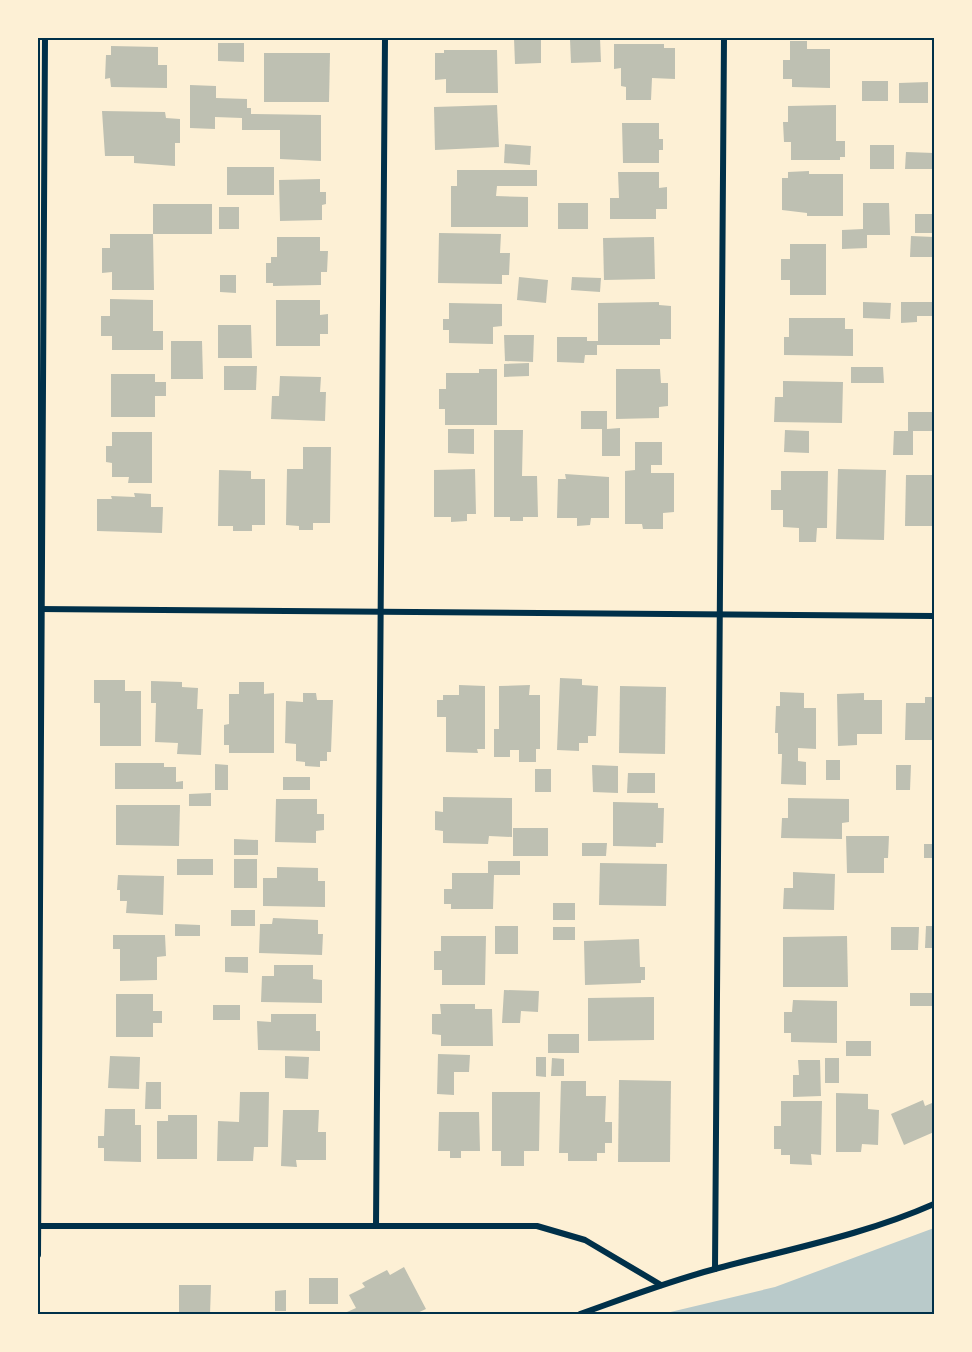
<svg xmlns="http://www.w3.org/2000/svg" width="972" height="1352" font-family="'Open Sans',sans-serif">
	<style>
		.green { fill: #b9caca }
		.building { fill: #bec0b2 }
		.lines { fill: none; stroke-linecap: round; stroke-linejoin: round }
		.minor { stroke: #003049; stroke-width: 6 }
		.neatline { fill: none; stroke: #003049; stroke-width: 2 }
	</style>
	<rect width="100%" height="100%" fill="#fdf0d5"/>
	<!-- green -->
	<path class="green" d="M934 1228V1314H662L775 1287Z"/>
	<!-- building -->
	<g class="building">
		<path d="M514 38H541V63L515 64Z"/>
		<path d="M600 38 601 62 571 63 570 39Z"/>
		<path d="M790 41H807V49H830V88L792 87V79H783V60H790Z"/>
		<path d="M218 43H244V62L218 61Z"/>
		<path d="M614 44H664V48H675V79L652 78 651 100H626V87L621 86V68L614 69Z"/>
		<path d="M111 46 158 47V65H167V88L111 87 110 78 105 79 106 55H111Z"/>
		<path d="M444 50H497L498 93H446V79L435 80V53H444Z"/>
		<path d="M264 53H330L329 102H264Z"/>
		<rect x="862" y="81" width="26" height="20"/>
		<path d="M928 82V103H899V83Z"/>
		<path d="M190 85 216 86V98L247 99V108H251V114L321 115V161L280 159V130H242V118L215 117V129L190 128Z"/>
		<path d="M497 105 499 147 435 150 434 107Z"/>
		<path d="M836 105V141H845V157H840V160H791V142H784L783 122H788V106Z"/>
		<path d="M102 111 165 112 166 118 180 119V143H175V166L134 163V156H105Z"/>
		<path d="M622 123H659V139H663V150H659V163H623Z"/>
		<path d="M505 144 531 146 530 165 504 163Z"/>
		<rect x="870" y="145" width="24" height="24"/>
		<path d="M906 152 934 153V169H905Z"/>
		<rect x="227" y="167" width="47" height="28"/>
		<path d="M457 170H537V186H497L496 196 528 197V227H451V186H457Z"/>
		<path d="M809 171V174H843V216H807V213L782 210V178H788V172Z"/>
		<path d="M618 172H659V188L667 187V209H656V219H610V198H619Z"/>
		<path d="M320 179V192H326V204L322 205V220L280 221 279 180Z"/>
		<rect x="558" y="203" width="30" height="26"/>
		<path d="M863 203H889L890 235H867V248L842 249V230L863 229Z"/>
		<rect x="153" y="204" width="59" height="30"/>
		<rect x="219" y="207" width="20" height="22"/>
		<rect x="915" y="214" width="19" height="19"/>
		<path d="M439 233 501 234 500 253H510L509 275H502V284L438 283Z"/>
		<path d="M110 234H153L154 290H112V272L102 273V248H110Z"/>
		<path d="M911 236 934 237V257H910Z"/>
		<path d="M277 237H320V251H328L327 272H321V285L273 286V283H266V263H271V257H277Z"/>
		<path d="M654 237 655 279 604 280 603 238Z"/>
		<path d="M790 244H826V295H790V280H781V259H790Z"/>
		<path d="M220 275H236V293L220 292Z"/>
		<path d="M519 277 548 280 546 303 517 300Z"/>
		<path d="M572 277 601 278 600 292 571 290Z"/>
		<path d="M110 299 153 300V331H163V350H112V336H101V316H110Z"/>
		<path d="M276 300H320V315L328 314V334H320V346H276Z"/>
		<path d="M659 302V305L671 306V339H660V345H597V355H585L584 363 557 362V337H587V341H598V303Z"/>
		<path d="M863 302 891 303 890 319 863 318Z"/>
		<path d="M901 302H934V316H917V322L901 323Z"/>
		<path d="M449 303 502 304V326L493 327V344L449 343V330H443V319H449Z"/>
		<path d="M789 318H845V329H853V356L784 355V337H789Z"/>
		<path d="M218 325H251L252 358H218Z"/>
		<path d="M504 335H534L533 362 505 361Z"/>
		<path d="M171 341H202L203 379H171Z"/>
		<path d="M529 363V376L504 377V364Z"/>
		<path d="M224 366H257L256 390H224Z"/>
		<path d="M851 367H883L884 383H851Z"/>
		<path d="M479 369H497V425H445V409H439V389H446V373H479Z"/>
		<path d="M616 369H660L661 383H668V406L659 407V418L616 419Z"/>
		<path d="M111 374H155V382H166V396H155V417H111Z"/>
		<path d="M280 376 321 377 320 392H326L325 421 271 419 272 396H279Z"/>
		<path d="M783 381 843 382 842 423 774 422 775 397H783Z"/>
		<path d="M581 411H607V429L620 428V456H602V429H581Z"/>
		<path d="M908 412H934V431H913V455H893L894 431H908Z"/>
		<path d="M448 429H474V454L448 453Z"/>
		<path d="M494 430H523L522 476H537L538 517H523V521H510V517H494Z"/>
		<path d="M785 430 809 431V453L784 452Z"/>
		<path d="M112 432H152V483H128L129 477H112V463L106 462V446H112Z"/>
		<path d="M635 442H662V465H651V473H674V512L663 513V529H643L642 524H625V471L635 470Z"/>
		<path d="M303 447H331L330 523H313V530H299V526L286 525 287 469H303Z"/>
		<path d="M475 469 476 514H467V521L451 522V517H434V470Z"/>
		<path d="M838 469 886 470 884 540 836 539Z"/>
		<path d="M219 470 251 471V479H265V525H252V531H233V526H218Z"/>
		<path d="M781 471H828L827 528H817L816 542H799V528L783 527V510H771V490H781Z"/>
		<path d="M565 474 609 477V518H591L590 525 577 526V518H557L558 479H566Z"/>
		<path d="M906 475H934V526H905Z"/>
		<path d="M134 493 151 494V507H163L162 533 97 531V499H112L111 496 135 497Z"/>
		<path d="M560 678 582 679V685L598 686 596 736H588V743H579V751L557 750Z"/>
		<path d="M94 680H125V691H141V746H100V703H94Z"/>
		<path d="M151 681 182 682V687L198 688 197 709H203L201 755 177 754 178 743 155 742 156 703H151Z"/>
		<path d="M239 682H264V694L274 693V753H229V745H224V725L229 724V694H239Z"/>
		<path d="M459 685 485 686V749H477L478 753 446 752V717H437V700H443V695H459Z"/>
		<path d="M530 685 529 695H540V749H536V762H519V750H510V757H494V729H499V686Z"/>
		<path d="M620 686 666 687 665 754 619 753Z"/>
		<path d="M780 692 804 693V708H816V749L798 748V761L806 762V785L781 784 782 754H778V733H775L776 706H780Z"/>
		<path d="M303 693H316L317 700H333L331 752H327V761H320V767L305 766V762L296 761V744L285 743 286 701 303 702Z"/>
		<path d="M864 693V700H882V734H857V745L838 746 837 694Z"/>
		<path d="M925 697H934V740H905L906 703H925Z"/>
		<rect x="826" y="760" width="14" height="20"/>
		<path d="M115 763H164V767H176V782L183 781V789H115Z"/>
		<path d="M215 764 228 765V790H215Z"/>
		<path d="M592 765 618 766V793L593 792Z"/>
		<path d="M896 765H911L910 790H896Z"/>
		<rect x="535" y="769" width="16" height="23"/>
		<path d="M628 773H655V793H627Z"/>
		<rect x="283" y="777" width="27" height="13"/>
		<path d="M211 793V806H189V794Z"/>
		<path d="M443 797 512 798V837L489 836 488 844 443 843V831L435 830V811L443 812Z"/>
		<path d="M788 798 849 799V822L842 823V839L781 838 782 818H788Z"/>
		<path d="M276 799H317V814H324V830L316 831V843L275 842Z"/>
		<path d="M613 802 658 803V808H664L663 843H656V847L613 846Z"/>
		<path d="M116 805H180L179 846 116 845Z"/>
		<rect x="513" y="828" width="35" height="28"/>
		<path d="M846 836H889L888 858H884V873H847Z"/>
		<path d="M234 839 258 840V855H234Z"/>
		<path d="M582 843H607L606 856H582Z"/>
		<rect x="924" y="844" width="10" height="14"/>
		<rect x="177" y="859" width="36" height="16"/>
		<rect x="234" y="859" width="23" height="29"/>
		<path d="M488 861H520V875H494L493 909H451V904H444V889H452V873H488Z"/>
		<path d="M600 863 667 864 666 906 599 905Z"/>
		<path d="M277 867 318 868V881H325V907L263 906V878H277Z"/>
		<path d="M793 872 835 874 834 910 783 909 784 888H793Z"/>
		<path d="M118 875 164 876 163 915 126 913 127 901H120V890H117Z"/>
		<rect x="553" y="903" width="22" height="17"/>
		<rect x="231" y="910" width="24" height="16"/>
		<path d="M273 918 318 920V934H323L322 955 259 953 260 924H272Z"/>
		<path d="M175 924 200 925V936H175Z"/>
		<rect x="495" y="926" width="23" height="28"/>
		<path d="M926 926H934V948H925Z"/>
		<rect x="553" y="927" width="22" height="13"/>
		<path d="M891 927H919L918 950H891Z"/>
		<path d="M113 935H165L166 956 157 957V980L120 981V949H113Z"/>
		<path d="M441 936H486L485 985H442V970H434V951H441Z"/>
		<path d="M847 936 848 987H783V937Z"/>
		<path d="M639 939 640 967H645V980H641V983L585 985 584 941Z"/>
		<path d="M225 957H248V973L225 972Z"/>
		<path d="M274 965H313V979L322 980V1003L261 1002 262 976H274Z"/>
		<path d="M504 990 539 991 538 1012 521 1011 520 1023H502Z"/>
		<rect x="910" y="993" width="24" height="13"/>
		<path d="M116 994H153V1011H162V1023H153V1037H116Z"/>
		<path d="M654 997V1040L588 1041V998Z"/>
		<path d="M793 1000 837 1001V1043L791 1042V1033H784V1012H792Z"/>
		<path d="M440 1004H475V1009H492L493 1046H441V1035L432 1034V1014H441Z"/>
		<rect x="213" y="1005" width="27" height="15"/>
		<path d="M271 1014H316V1031H320V1051L258 1050 257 1021 271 1022Z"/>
		<rect x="548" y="1034" width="31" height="19"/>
		<rect x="846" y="1041" width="25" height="15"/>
		<path d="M438 1054 470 1055 469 1072H454V1095L437 1094Z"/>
		<path d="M110 1056 140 1057 139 1089 108 1088Z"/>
		<path d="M285 1056 309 1057 308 1079 285 1078Z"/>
		<path d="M536 1057H546V1077L536 1076Z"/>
		<path d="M552 1058 564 1059V1076H551Z"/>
		<rect x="825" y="1058" width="14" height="25"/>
		<path d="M798 1060H820L821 1096 793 1097V1075H799Z"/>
		<path d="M619 1080 671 1081 670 1162H618Z"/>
		<path d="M561 1081H586V1096H606L605 1122H612V1143H605V1153H597V1161H568V1153H559Z"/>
		<path d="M146 1082H161V1109H145Z"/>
		<path d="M240 1092H269L268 1147H254L253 1161H217L218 1121 239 1122Z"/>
		<path d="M492 1092H540L539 1151H524V1166H501V1151H492Z"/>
		<path d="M836 1093 868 1094V1109L879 1110 878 1145 862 1144 861 1152H836Z"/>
		<path d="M923 1100 925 1106 932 1103 934 1109V1122L932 1123 934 1132 904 1145 891 1114Z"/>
		<path d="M781 1101H822L821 1155 811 1154 812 1165 790 1164V1155H781V1149H774V1126H781Z"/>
		<path d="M105 1109H135V1125H141V1162L104 1161V1148H98V1136H104Z"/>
		<path d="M283 1110H319L318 1132H326V1160H296L297 1167 281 1166Z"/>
		<path d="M439 1112H479L480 1151H461V1158H450V1151H438Z"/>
		<path d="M168 1115H197V1159H157V1121H168Z"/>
		<path d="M404 1267 426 1309 415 1314H349L347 1312 356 1308 349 1295 365 1287 362 1283 387 1270 390 1275Z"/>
		<rect x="309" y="1278" width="29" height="26"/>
		<path d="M179 1285H211L210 1314H179Z"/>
		<path d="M286 1290V1311H275V1291Z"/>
	</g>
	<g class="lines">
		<!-- minor -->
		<g class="minor">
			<path d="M38 609 934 616"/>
			<path d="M38 1226H537L585 1240 661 1285"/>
			<path d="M376 1226 385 38"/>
			<path d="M38 1255 45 38"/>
			<path d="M715 1269 724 38"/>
			<path d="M580 1314C625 1298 669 1281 715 1269 789 1249 864 1235 934 1204"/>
		</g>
	</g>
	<!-- border -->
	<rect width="972" height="1352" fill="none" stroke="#fdf0d5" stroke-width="78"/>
	<rect x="39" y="39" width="894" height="1274" class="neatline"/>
</svg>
